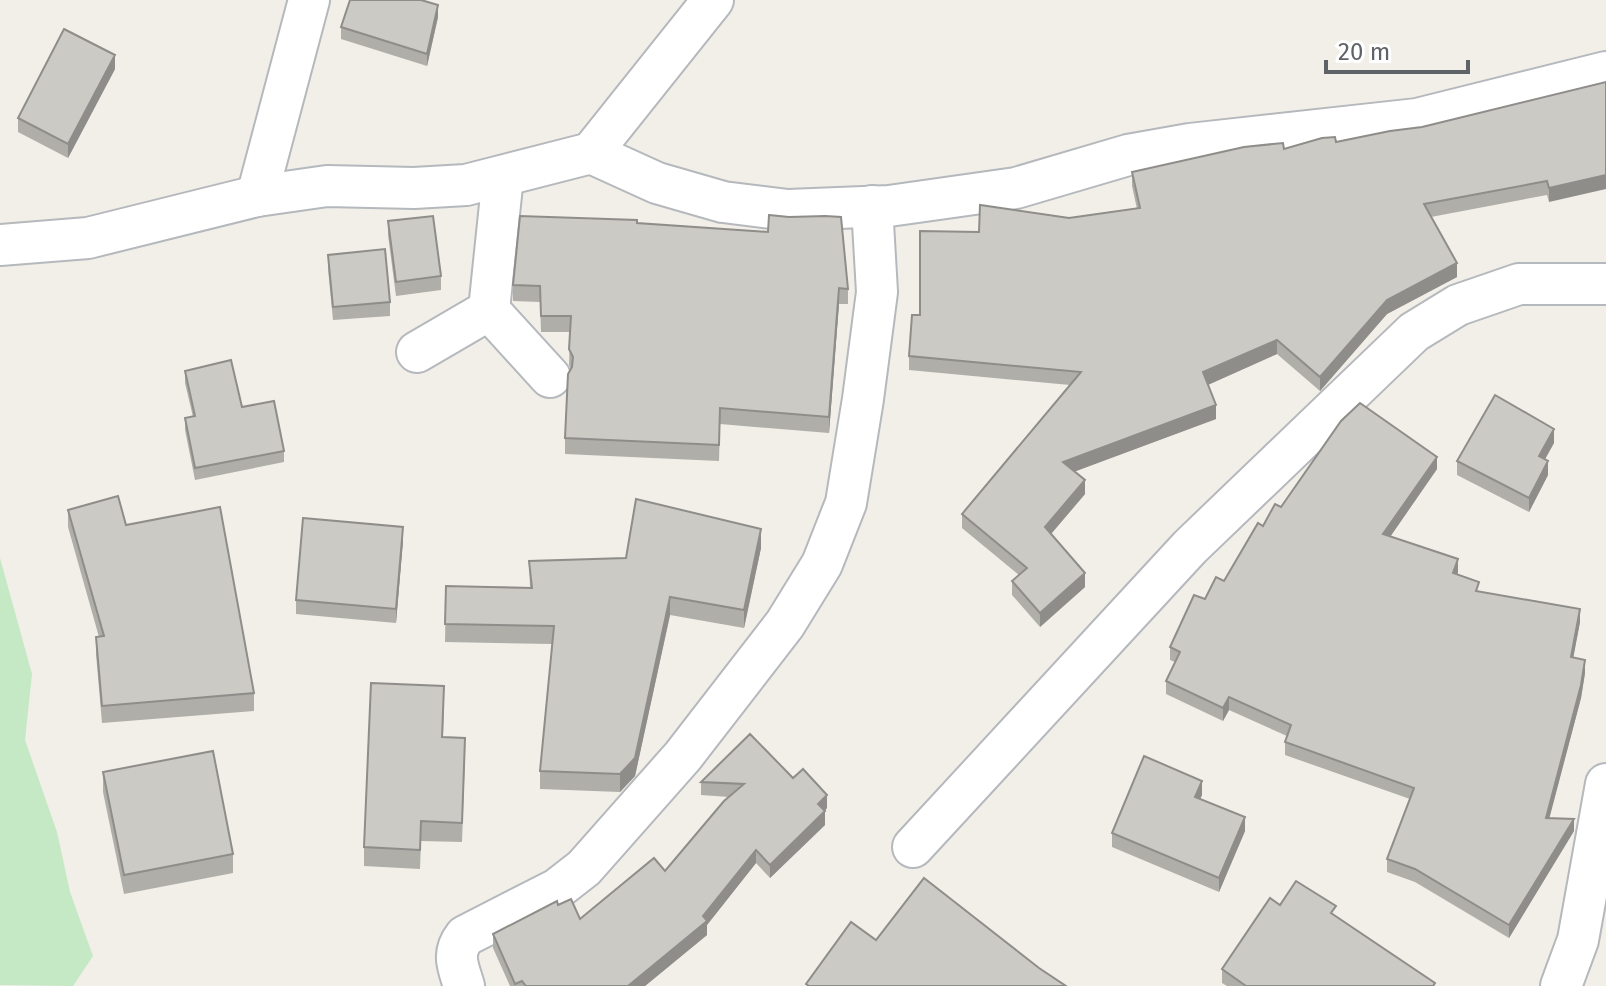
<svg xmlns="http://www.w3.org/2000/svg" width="1606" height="986" font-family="'Fira Sans',sans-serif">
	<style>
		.green { fill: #c5e8c5 }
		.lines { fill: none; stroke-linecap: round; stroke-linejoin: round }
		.minor-casing { stroke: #b5b8bc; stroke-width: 44 }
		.minor { stroke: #fff; stroke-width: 40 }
		.wall { fill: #afaea9 }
		.shaded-wall { fill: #8f8d8a }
		.building { fill: #cccac5; stroke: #8f8d8a; stroke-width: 2 }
	</style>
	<rect width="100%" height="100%" fill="#f1efe8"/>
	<!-- green -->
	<path class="green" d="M0 558 32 674 25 740 57 832 70 892 93 956 73 986 0 985Z"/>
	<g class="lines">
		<defs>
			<g id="minor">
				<path d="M591 153 657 183 723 202 788 210 889 206 1016 188 1128 155 1190 144 1417 119 1606 72"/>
				<path d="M257 196 309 0"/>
				<path d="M0 245 88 238 257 196 327 186 414 188 466 185 591 153 713 0"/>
				<path d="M489 310 550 377"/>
				<path d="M417 352 489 310 503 176"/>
				<path d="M913 847 1190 547 1414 332 1458 305 1519 284H1606"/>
				<path d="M464 986C458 966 451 954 465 936L557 889 584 868 683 756 785 624 822 564 846 503 863 399 877 292 872 206"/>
				<path d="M1561 986 1578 940 1606 784"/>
			</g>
		</defs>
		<!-- minor casing -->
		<use href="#minor" class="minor-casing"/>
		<!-- minor -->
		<use href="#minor" class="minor"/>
	</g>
	<!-- wall -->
	<g class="wall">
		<path d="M438 17 427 66 341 39V27Z"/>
		<path d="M115 69 68 158 18 132V118Z"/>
		<path d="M1606 82 1549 202 1547 195 1431 217 1457 277 1387 314 1320 391 1277 354 1208 385 1216 419 1075 471 1085 494 1051 534 1085 587 1040 627 1012 595V581L1019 575 962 528V514L1070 385 909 370V356L920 315 979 232 1137 209 1132 186V172L1336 142 1422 127Z"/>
		<path d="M388 221 441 276V290L396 296 388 235Z"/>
		<path d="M637 223 848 289V304H839L829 433 720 424 719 461 565 454V438L571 369 569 365 570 332H541L540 302 513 301V285Z"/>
		<path d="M328 255 390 302V316L333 320 328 269Z"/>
		<path d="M185 371 242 407 284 451V462L195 480 185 430V418L193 417 185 383Z"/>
		<path d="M1554 443 1545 459 1548 475 1529 512 1457 475V461Z"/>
		<path d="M1437 469 1390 537 1458 572 1457 575 1479 592 1580 622 1573 657 1585 673 1581 698 1549 818 1574 831 1509 938 1415 882 1387 872V859L1410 799 1285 755V742L1287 736 1229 710 1223 721 1166 694V681L1175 662 1170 660V647L1205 599 1224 581 1263 526Z"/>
		<path d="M68 510 126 525 254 693V711L102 723 96 654V637H99L68 527Z"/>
		<path d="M403 541 396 623 296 614V600Z"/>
		<path d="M761 548 744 628 670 615 635 776 620 792 540 789V771L552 644 445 642 446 586 530 587 529 561 626 558Z"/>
		<path d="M444 705 443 737 465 757 462 842 421 841 420 869 364 866V847Z"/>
		<path d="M103 772 233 854V873L124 894 103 792Z"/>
		<path d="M793 778 827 808 825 811V825L770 878 756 863 707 925V935L645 986H510L493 948V934L558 905 580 919 665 871 729 797 701 795V782Z"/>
		<path d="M1202 795 1200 799 1245 831 1219 892 1112 847V833Z"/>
		<path d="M1280 905 1336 916 1435 986H1227L1222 983V969Z"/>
	</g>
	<!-- shaded-wall -->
	<g class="shaded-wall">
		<path d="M438 5V17L427 66V54Z"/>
		<path d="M115 55V69L68 158V144Z"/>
		<path d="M1606 175V189L1549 202V188Z"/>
		<path d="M1457 263V277L1387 314 1320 391V377L1387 300Z"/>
		<path d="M839 288V304L829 433V417Z"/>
		<path d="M1277 340V354L1203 387V372Z"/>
		<path d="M1216 405V419L1063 476V462Z"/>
		<path d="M1554 429V443L1539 470V456Z"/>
		<path d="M1437 457V469L1383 547V534Z"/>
		<path d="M1548 461V475L1529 512V498Z"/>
		<path d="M1085 480V494L1045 541V527Z"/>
		<path d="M403 527V541L396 623V609Z"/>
		<path d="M761 529V548L744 628V610Z"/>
		<path d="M1458 559V572L1453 586V573Z"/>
		<path d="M1085 573V587L1040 627V613Z"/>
		<path d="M670 597V615L635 776 620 792V774Z"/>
		<path d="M1580 609V622L1571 670V657Z"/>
		<path d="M1585 660V673L1581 698 1546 831V818Z"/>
		<path d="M1229 697V710L1223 721V708Z"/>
		<path d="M1202 781V795L1195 810V797Z"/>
		<path d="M827 795V808L818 817V804Z"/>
		<path d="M825 811V825L770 878V865Z"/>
		<path d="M1245 817V831L1219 892V878Z"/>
		<path d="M1574 819V831L1509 938V925Z"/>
		<path d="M756 850V863L707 925V935L645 986H628L703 916Z"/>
	</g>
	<!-- building -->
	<g class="building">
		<path d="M350 0H421L438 5 427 54 341 27Z"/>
		<path d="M64 29 115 55 68 144 18 118Z"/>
		<path d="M1606 82V175L1549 188 1547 181 1424 204 1457 263 1387 300 1320 377 1277 340 1203 372 1216 405 1063 462 1085 480 1045 527 1085 573 1040 613 1012 581 1027 568 962 514 1081 372 909 356 912 315H920V231L979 232 980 205 1069 218 1140 208 1132 172 1244 147 1283 143 1284 149 1322 138 1335 137 1336 142 1390 131 1422 127Z"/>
		<path d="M769 215 789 217 825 216 841 217 848 289 839 288 829 417 720 408 719 445 565 438 568 374 572 367 573 357 569 349 571 316H541L540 286 513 285 520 216 637 220V223L768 232Z"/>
		<path d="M433 216 441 276 396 282 388 221Z"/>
		<path d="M385 249 390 302 333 307 328 255Z"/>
		<path d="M231 360 242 407 274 401 284 451 195 468 185 418 195 416 185 371Z"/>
		<path d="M1495 395 1554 429 1539 456 1548 461 1529 498 1457 461Z"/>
		<path d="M1360 403 1437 457 1383 534 1458 559 1453 573 1479 582 1476 591 1580 609 1571 657 1585 660 1581 685 1546 818 1574 819 1509 925 1415 869 1387 859 1414 788 1285 742 1291 725 1229 697 1223 708 1166 681 1180 652 1170 647 1194 595 1205 599 1216 577 1224 581 1258 523 1263 526 1275 504 1281 507 1341 421Z"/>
		<path d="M118 496 126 525 220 507 254 693 102 706 96 637 104 636 68 510Z"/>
		<path d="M636 499 761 529 744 610 670 597 635 758 620 774 540 771 554 626 445 624 446 586 532 588 529 561 626 558Z"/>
		<path d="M303 518 403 527 396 609 296 600Z"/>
		<path d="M371 683 444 686 442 737 465 738 462 823 421 821 420 850 364 847Z"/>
		<path d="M750 734 793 778 803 769 827 795 818 804 825 811 770 865 756 850 703 916 707 921 628 986H526L522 981 515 984 493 934 557 901 558 905 571 899 580 919 654 858 665 871 724 801 744 784 701 782Z"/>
		<path d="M213 751 233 854 124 875 103 772Z"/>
		<path d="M1144 756 1202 781 1195 797 1245 817 1219 878 1112 833Z"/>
		<path d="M924 878 1039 968 1066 986H809L806 984 851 922 876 940Z"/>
		<path d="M1296 881 1336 906 1331 913 1435 983 1433 986H1246L1222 969 1270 898 1280 905Z"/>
	</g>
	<!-- scale -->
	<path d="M1326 60v12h142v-12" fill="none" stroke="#5f6368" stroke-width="4"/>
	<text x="1338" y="60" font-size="24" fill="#5f6368" stroke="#ffffff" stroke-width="6" paint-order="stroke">20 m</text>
</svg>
